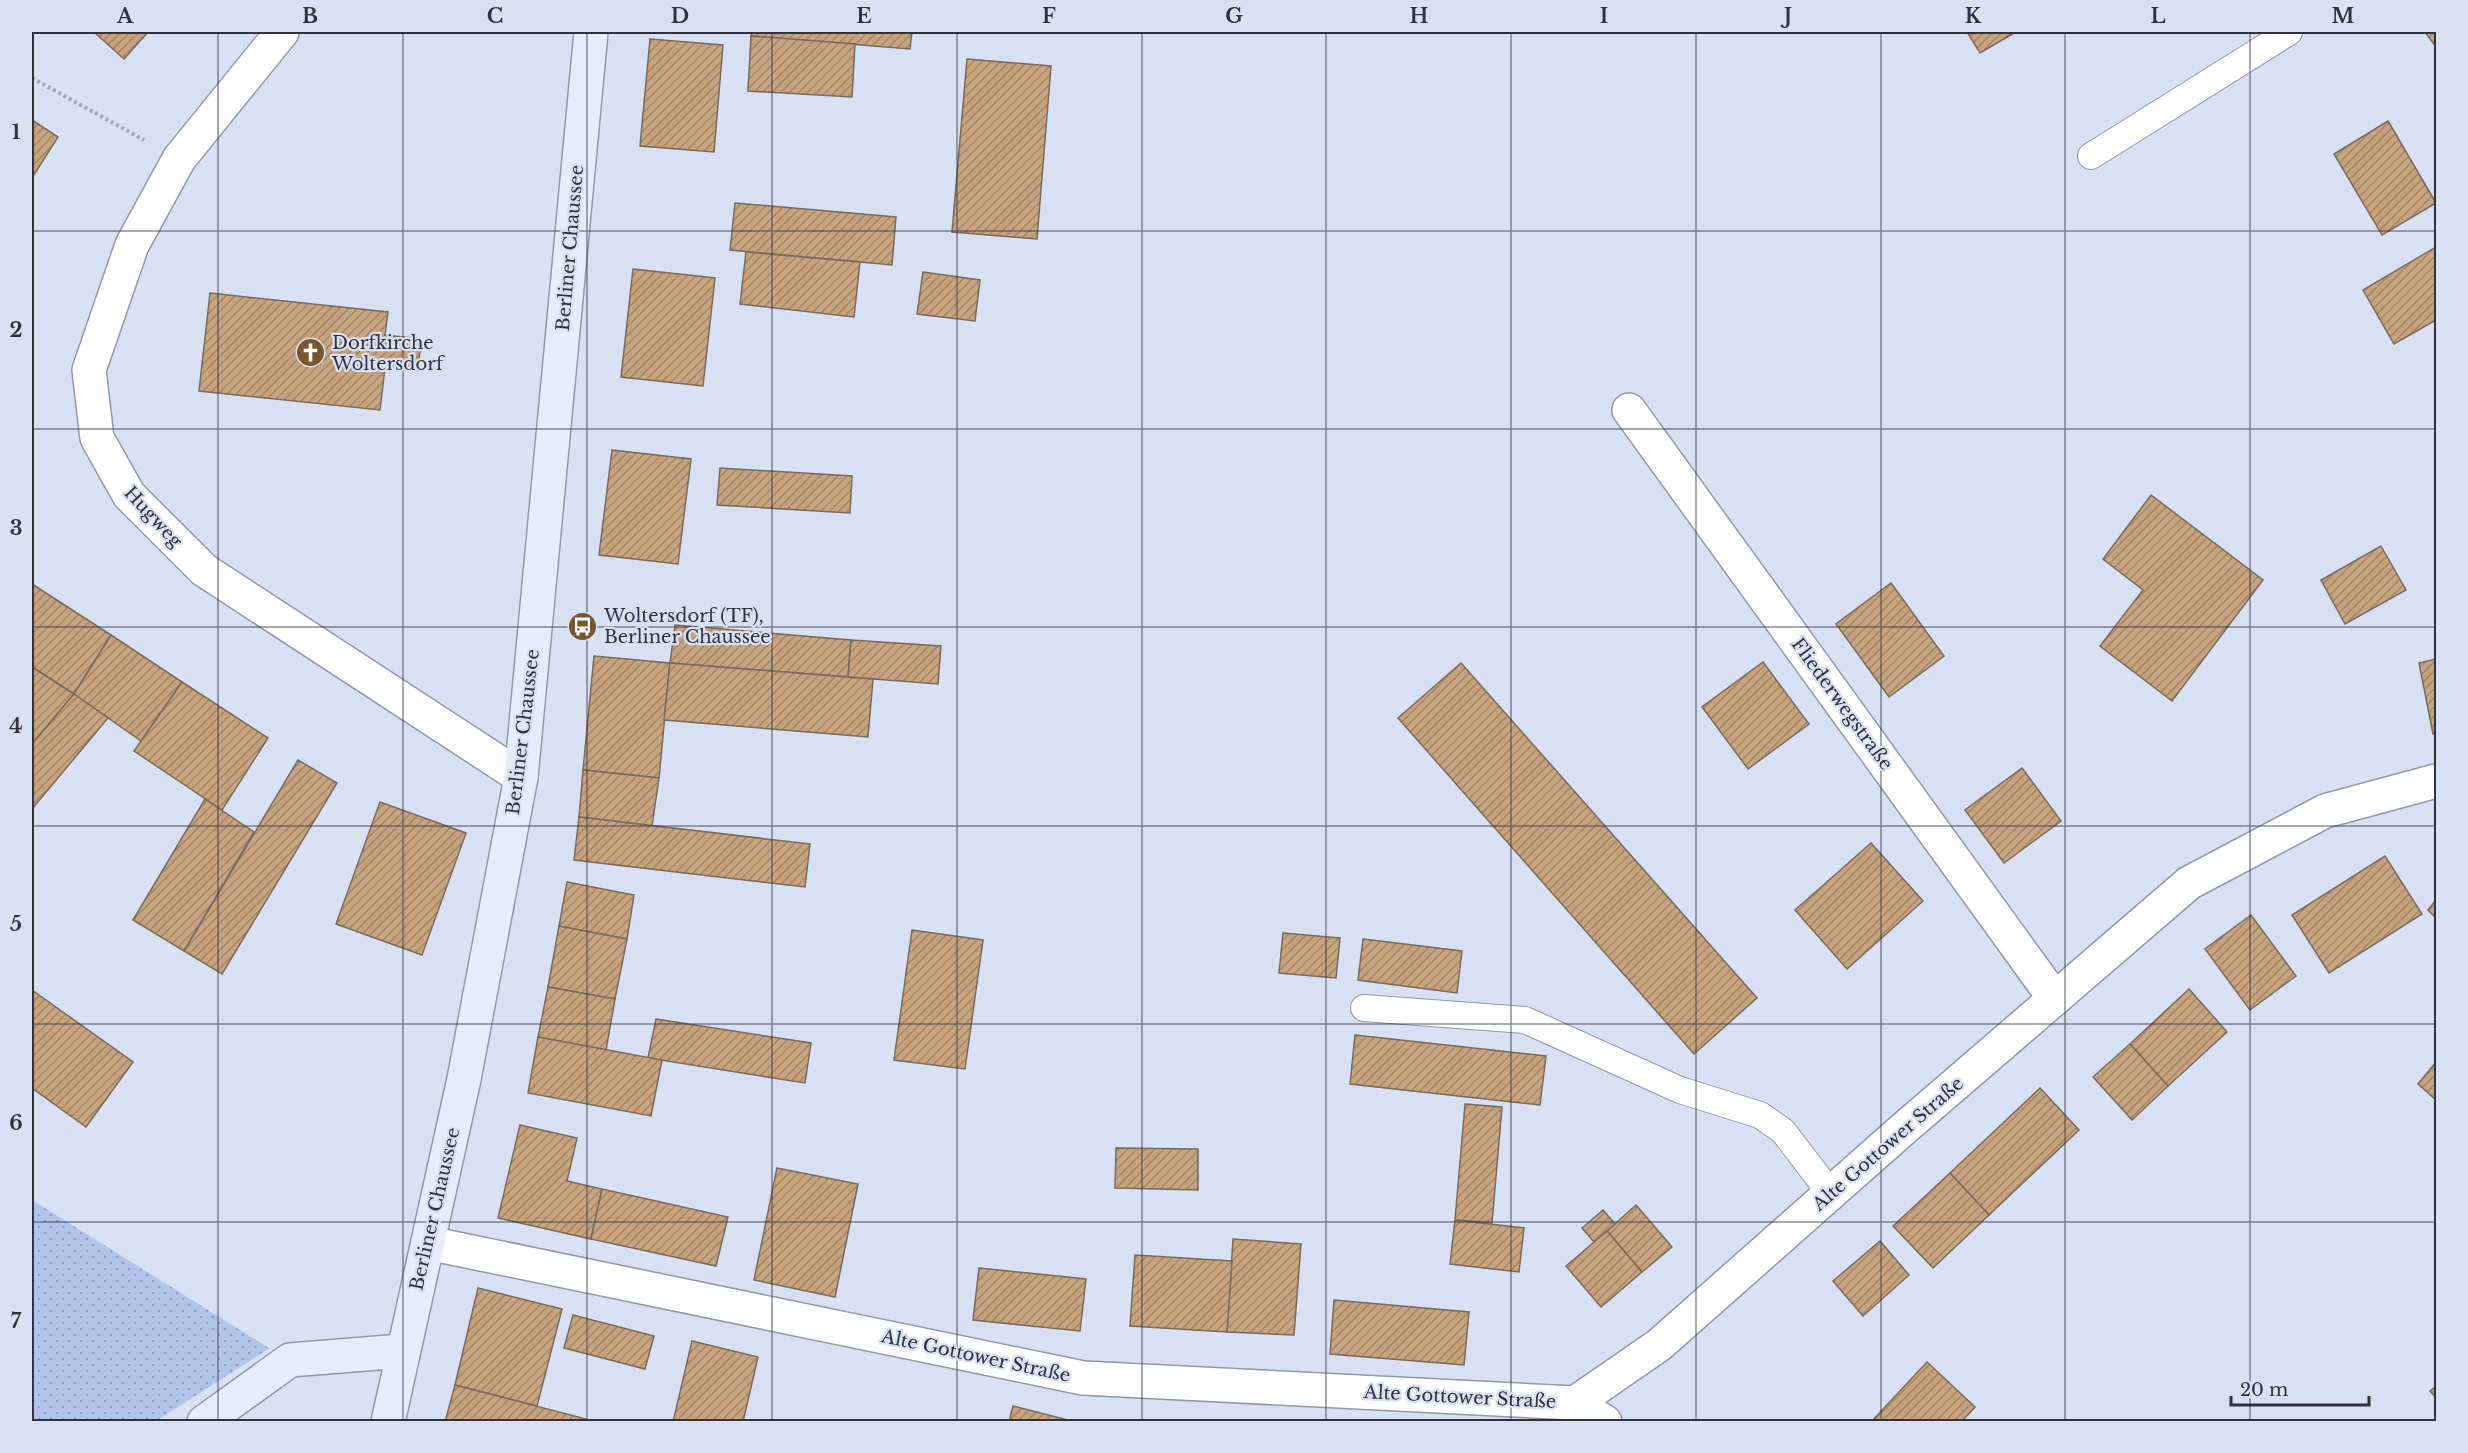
<svg xmlns="http://www.w3.org/2000/svg" width="2468" height="1453" font-family="'Libre Baskerville',serif">
	<style>
		.grass { fill: url(#grass-dots) }
		.building { fill: url(#building-hatch); stroke: #786a5c; stroke-width: 1.5 }
		.lines { fill: none; stroke-linecap: round; stroke-linejoin: round }
		.lane-casing { stroke: #9099aa; stroke-width: 28 }
		.street-casing { stroke: #9099aa; stroke-width: 36 }
		.secondary-casing { stroke: #9099aa; stroke-width: 36 }
		.path { stroke: #a0a7b6; stroke-width: 4; stroke-dasharray: 3 3; stroke-linecap: butt }
		.lane { stroke: #fff; stroke-width: 26 }
		.street { stroke: #fff; stroke-width: 33 }
		.secondary { stroke: #e5edfe; stroke-width: 33 }
		.grid { fill: none; stroke: #2f323a; stroke-width: 1.5; stroke-opacity: 0.55 }
		.labels { text-anchor: middle; dominant-baseline: central; stroke-width: 4.5; stroke-linejoin: round; paint-order: stroke }
		.street-label { font-size: 18px; fill: #2f323a; stroke: #d8e1f4 }
		.poi-label { font-size: 18px; fill: #2f323a; stroke: #d8e1f4; text-anchor: start }
		.neatline { fill: none; stroke: #2f323a; stroke-width: 2 }
		.grid-label { font-size: 20px; text-anchor: middle; font-weight: bold; fill: #2f323a }
	</style>
	<defs>
		<pattern id="grass-dots" width="8" height="8" patternUnits="userSpaceOnUse" patternTransform="scale(1.5)"><rect width="8" height="8" fill="#b2c4e9"/><path d="M2 2h.1M6 6h.1" fill="none" stroke="#91a0be" stroke-width="1.8" stroke-linecap="round"/></pattern>
		<pattern id="building-hatch" width="6" height="6" patternUnits="userSpaceOnUse" patternTransform="scale(1.5)"><rect width="6" height="6" fill="#c8a47e"/><path d="M-1 1l2-2M0 6l6-6M5 7l2-2" fill="none" stroke="#a38668"/></pattern>
	</defs>
	<rect width="100%" height="100%" fill="#d8e1f4"/>
	<!-- grass -->
	<path class="grass" d="M32 1200 269 1348H270L156 1421H32Z"/>
	<!-- building -->
	<g class="building">
		<path d="M94 32H148L124 59Z"/>
		<path d="M752 32H912L910 49 751 36Z"/>
		<path d="M1967 32H2016L1980 53Z"/>
		<path d="M2425 32H2436V47Z"/>
		<path d="M751 36 855 44 852 97 748 91Z"/>
		<path d="M650 39 723 45 714 152 640 146Z"/>
		<path d="M967 59 1051 66 1037 239 952 232Z"/>
		<path d="M32 120 58 137 32 178Z"/>
		<path d="M2388 121 2436 203 2382 235 2334 154Z"/>
		<path d="M735 203 896 217 892 265 730 250Z"/>
		<path d="M2436 247V320L2394 344 2363 290Z"/>
		<path d="M746 252 860 262 854 317 740 304Z"/>
		<path d="M633 269 715 278 703 386 621 377Z"/>
		<path d="M923 272 980 280 975 321 917 314Z"/>
		<path d="M210 293 388 312 385 335 421 339 418 371 385 368 380 410 199 391Z"/>
		<path d="M612 450 691 459 678 564 599 555Z"/>
		<path d="M720 468 852 476 850 513 717 505Z"/>
		<path d="M2151 495 2263 580 2172 701 2100 646 2143 590 2103 559Z"/>
		<path d="M2381 546 2406 590 2345 624 2321 580Z"/>
		<path d="M1891 583 1944 656 1889 697 1836 624Z"/>
		<path d="M32 584 111 635 74 694 32 667Z"/>
		<path d="M675 625 851 640 848 677 670 663Z"/>
		<path d="M111 635 182 682 141 741 74 694Z"/>
		<path d="M851 640 941 646 938 684 848 677Z"/>
		<path d="M594 656 670 663 659 778 583 770Z"/>
		<path d="M2436 659V733L2433 734 2419 663Z"/>
		<path d="M1763 662 1809 724 1748 769 1702 707Z"/>
		<path d="M670 663 873 679 868 737 664 720Z"/>
		<path d="M1461 663 1757 998 1694 1054 1398 718Z"/>
		<path d="M32 667 74 694 32 744Z"/>
		<path d="M182 682 268 738 222 810 134 751Z"/>
		<path d="M74 694 108 718 32 809V744Z"/>
		<path d="M298 760 337 783 222 974 184 951Z"/>
		<path d="M2022 768 2061 821 2004 863 1965 810Z"/>
		<path d="M583 770 659 778 652 826 579 817Z"/>
		<path d="M205 799 254 832 184 951 133 920Z"/>
		<path d="M380 802 466 833 422 955 336 924Z"/>
		<path d="M579 817 810 844 805 887 574 860Z"/>
		<path d="M1871 843 1923 901 1847 969 1795 910Z"/>
		<path d="M2385 856 2422 914 2329 973 2292 915Z"/>
		<path d="M567 882 634 895 627 939 559 926Z"/>
		<path d="M2436 900V918L2428 910Z"/>
		<path d="M2251 915 2296 976 2250 1010 2205 949Z"/>
		<path d="M559 926 627 939 615 999 548 987Z"/>
		<path d="M912 930 983 940 965 1069 894 1060Z"/>
		<path d="M1283 933 1340 938 1336 978 1279 973Z"/>
		<path d="M1363 939 1462 951 1457 993 1358 980Z"/>
		<path d="M548 987 615 999 606 1050 538 1037Z"/>
		<path d="M2189 989 2227 1032 2168 1086 2130 1044Z"/>
		<path d="M32 990 133 1062 86 1127 32 1088Z"/>
		<path d="M656 1019 811 1043 805 1083 648 1058Z"/>
		<path d="M1355 1035 1546 1056 1540 1105 1350 1084Z"/>
		<path d="M538 1037 662 1060 651 1116 528 1093Z"/>
		<path d="M2130 1044 2168 1086 2132 1120 2093 1077Z"/>
		<path d="M2436 1062V1100L2418 1084Z"/>
		<path d="M2040 1088 2079 1130 1989 1215 1950 1173Z"/>
		<path d="M1465 1104 1502 1107 1492 1223 1455 1220Z"/>
		<path d="M520 1125 577 1138 567 1181 602 1189 591 1239 498 1218Z"/>
		<path d="M1116 1148 1198 1149V1190L1115 1188Z"/>
		<path d="M777 1168 858 1184 835 1297 754 1280Z"/>
		<path d="M1950 1173 1989 1215 1933 1268 1893 1226Z"/>
		<path d="M602 1189 728 1217 716 1266 591 1239Z"/>
		<path d="M1636 1205 1672 1247 1642 1272 1607 1231Z"/>
		<path d="M1603 1210 1615 1224 1594 1242 1582 1228Z"/>
		<path d="M1455 1220 1524 1228 1519 1272 1450 1264Z"/>
		<path d="M1607 1231 1642 1272 1601 1307 1566 1266Z"/>
		<path d="M1233 1239 1301 1244 1294 1335 1227 1332Z"/>
		<path d="M1880 1241 1909 1275 1863 1316 1833 1281Z"/>
		<path d="M1135 1255 1232 1261 1227 1332 1130 1326Z"/>
		<path d="M979 1268 1086 1279 1080 1331 973 1320Z"/>
		<path d="M478 1288 562 1309 537 1406 455 1385Z"/>
		<path d="M1334 1300 1469 1312 1464 1365 1330 1354Z"/>
		<path d="M573 1315 654 1336 645 1369 564 1348Z"/>
		<path d="M692 1341 758 1357 743 1422H673Z"/>
		<path d="M1927 1362 1975 1407 1961 1422H1871Z"/>
		<path d="M455 1385 586 1419V1422H445Z"/>
		<path d="M2436 1386V1398L2430 1391Z"/>
		<path d="M1013 1406 1076 1422H1009Z"/>
	</g>
	<g class="lines">
		<defs>
			<g id="lane">
				<path d="M2091 156 2289 32"/>
				<path d="M1364 1008 1525 1020 1680 1090 1760 1115 1783 1131 1831 1194"/>
			</g>
			<g id="street">
				<path d="M282 32 179 159 132 245 89 370 97 438 129 495 204 570 521 777"/>
				<path d="M1629 410 2055 999"/>
				<path d="M428 1243 1083 1378 1575 1403 1659 1345 1901 1131 2189 883 2325 811 2436 781"/>
				<path d="M1575 1403 1605 1422"/>
			</g>
			<g id="secondary">
				<path d="M204 1422 290 1360 402 1351"/>
				<path d="M388 1422 464 1079 521 777 591 32"/>
			</g>
		</defs>
		<!-- lane casing -->
		<use href="#lane" class="lane-casing"/>
		<!-- street casing -->
		<use href="#street" class="street-casing"/>
		<!-- secondary casing -->
		<use href="#secondary" class="secondary-casing"/>
		<!-- path -->
		<path class="path" d="M32 78 144 140"/>
		<!-- lane -->
		<use href="#lane" class="lane"/>
		<!-- street -->
		<use href="#street" class="street"/>
		<!-- secondary -->
		<use href="#secondary" class="secondary"/>
	</g>
	<!-- grid -->
	<path class="grid" d="M218 32V1422M403 32V1422M587 32V1422M772 32V1422M957 32V1422M1142 32V1422M1326 32V1422M1511 32V1422M1696 32V1422M1881 32V1422M2065 32V1422M2250 32V1422M32 231H2436M32 429H2436M32 627H2436M32 826H2436M32 1024H2436M32 1222H2436"/>
	<!-- icons -->
	<defs>
		<symbol id="church-disc" viewBox="-11 -11 22 22"><circle r="9.5" fill="#79562e" stroke="#d8e1f4"/><path d="M-1.2-6h2.4v3.5h3.3v2.4h-3.3V6h-2.4V-.1h-3.3v-2.4h3.3Z" fill="#fff"/></symbol>
		<symbol id="bus-disc" viewBox="-11 -11 22 22"><circle r="9.5" fill="#79562e" stroke="#d8e1f4"/><path d="M-5-6H5V4H4V6H2V4H-2V6H-4V4H-5ZM-3.5-4V0h7V-4ZM-3.5 1.2v1.5H-2V1.2ZM2 1.2v1.5H3.5V1.2Z" fill="#fff"/></symbol>
	</defs>
	<g fill-rule="evenodd">
		<use href="#church-disc" x="294" y="336" width="33" height="33"/>
		<use href="#bus-disc" x="566" y="610" width="33" height="33"/>
	</g>
	<g class="labels">
		<!-- street labels -->
		<g class="street-label">
			<text transform="translate(570 248) rotate(-85)">Berliner Chaussee</text>
			<text transform="translate(153 517) rotate(47)">Hugweg</text>
			<text transform="translate(1842 704) rotate(54)">Fliederwegstraße</text>
			<text transform="translate(523 732) rotate(-83)">Berliner Chaussee</text>
			<text transform="translate(1888 1144) rotate(-41)">Alte Gottower Straße</text>
			<text transform="translate(435 1209) rotate(-77)">Berliner Chaussee</text>
			<text transform="translate(976 1356) rotate(12)">Alte Gottower Straße</text>
			<text transform="translate(1460 1397) rotate(3)">Alte Gottower Straße</text>
		</g>
		<!-- poi labels -->
		<g class="poi-label">
			<text x="332" y="343">Dorfkirche<tspan x="332" dy="21">Woltersdorf</tspan></text>
			<text x="604" y="616">Woltersdorf (TF),<tspan x="604" dy="21">Berliner Chaussee</tspan></text>
		</g>
	</g>
	<!-- border -->
	<rect width="2468" height="1453" fill="none" stroke="#d8e1f4" stroke-width="66"/>
	<!-- scale -->
	<path d="M2231 1396v9h138v-9" fill="none" stroke="#2f323a" stroke-width="3"/>
	<text x="2240" y="1396" font-size="18" fill="#2f323a" stroke="#d8e1f4" stroke-width="4.5" paint-order="stroke">20 m</text>
	<rect x="33" y="33" width="2402" height="1387" class="neatline"/>
	<g class="grid-label">
		<text x="125" y="23">A</text>
		<text x="310" y="23">B</text>
		<text x="495" y="23">C</text>
		<text x="680" y="23">D</text>
		<text x="864" y="23">E</text>
		<text x="1049" y="23">F</text>
		<text x="1234" y="23">G</text>
		<text x="1419" y="23">H</text>
		<text x="1604" y="23">I</text>
		<text x="1788" y="23">J</text>
		<text x="1973" y="23">K</text>
		<text x="2158" y="23">L</text>
		<text x="2343" y="23">M</text>
		<text x="16" y="139">1</text>
		<text x="16" y="337">2</text>
		<text x="16" y="535">3</text>
		<text x="16" y="733">4</text>
		<text x="16" y="931">5</text>
		<text x="16" y="1130">6</text>
		<text x="16" y="1328">7</text>
	</g>
</svg>
